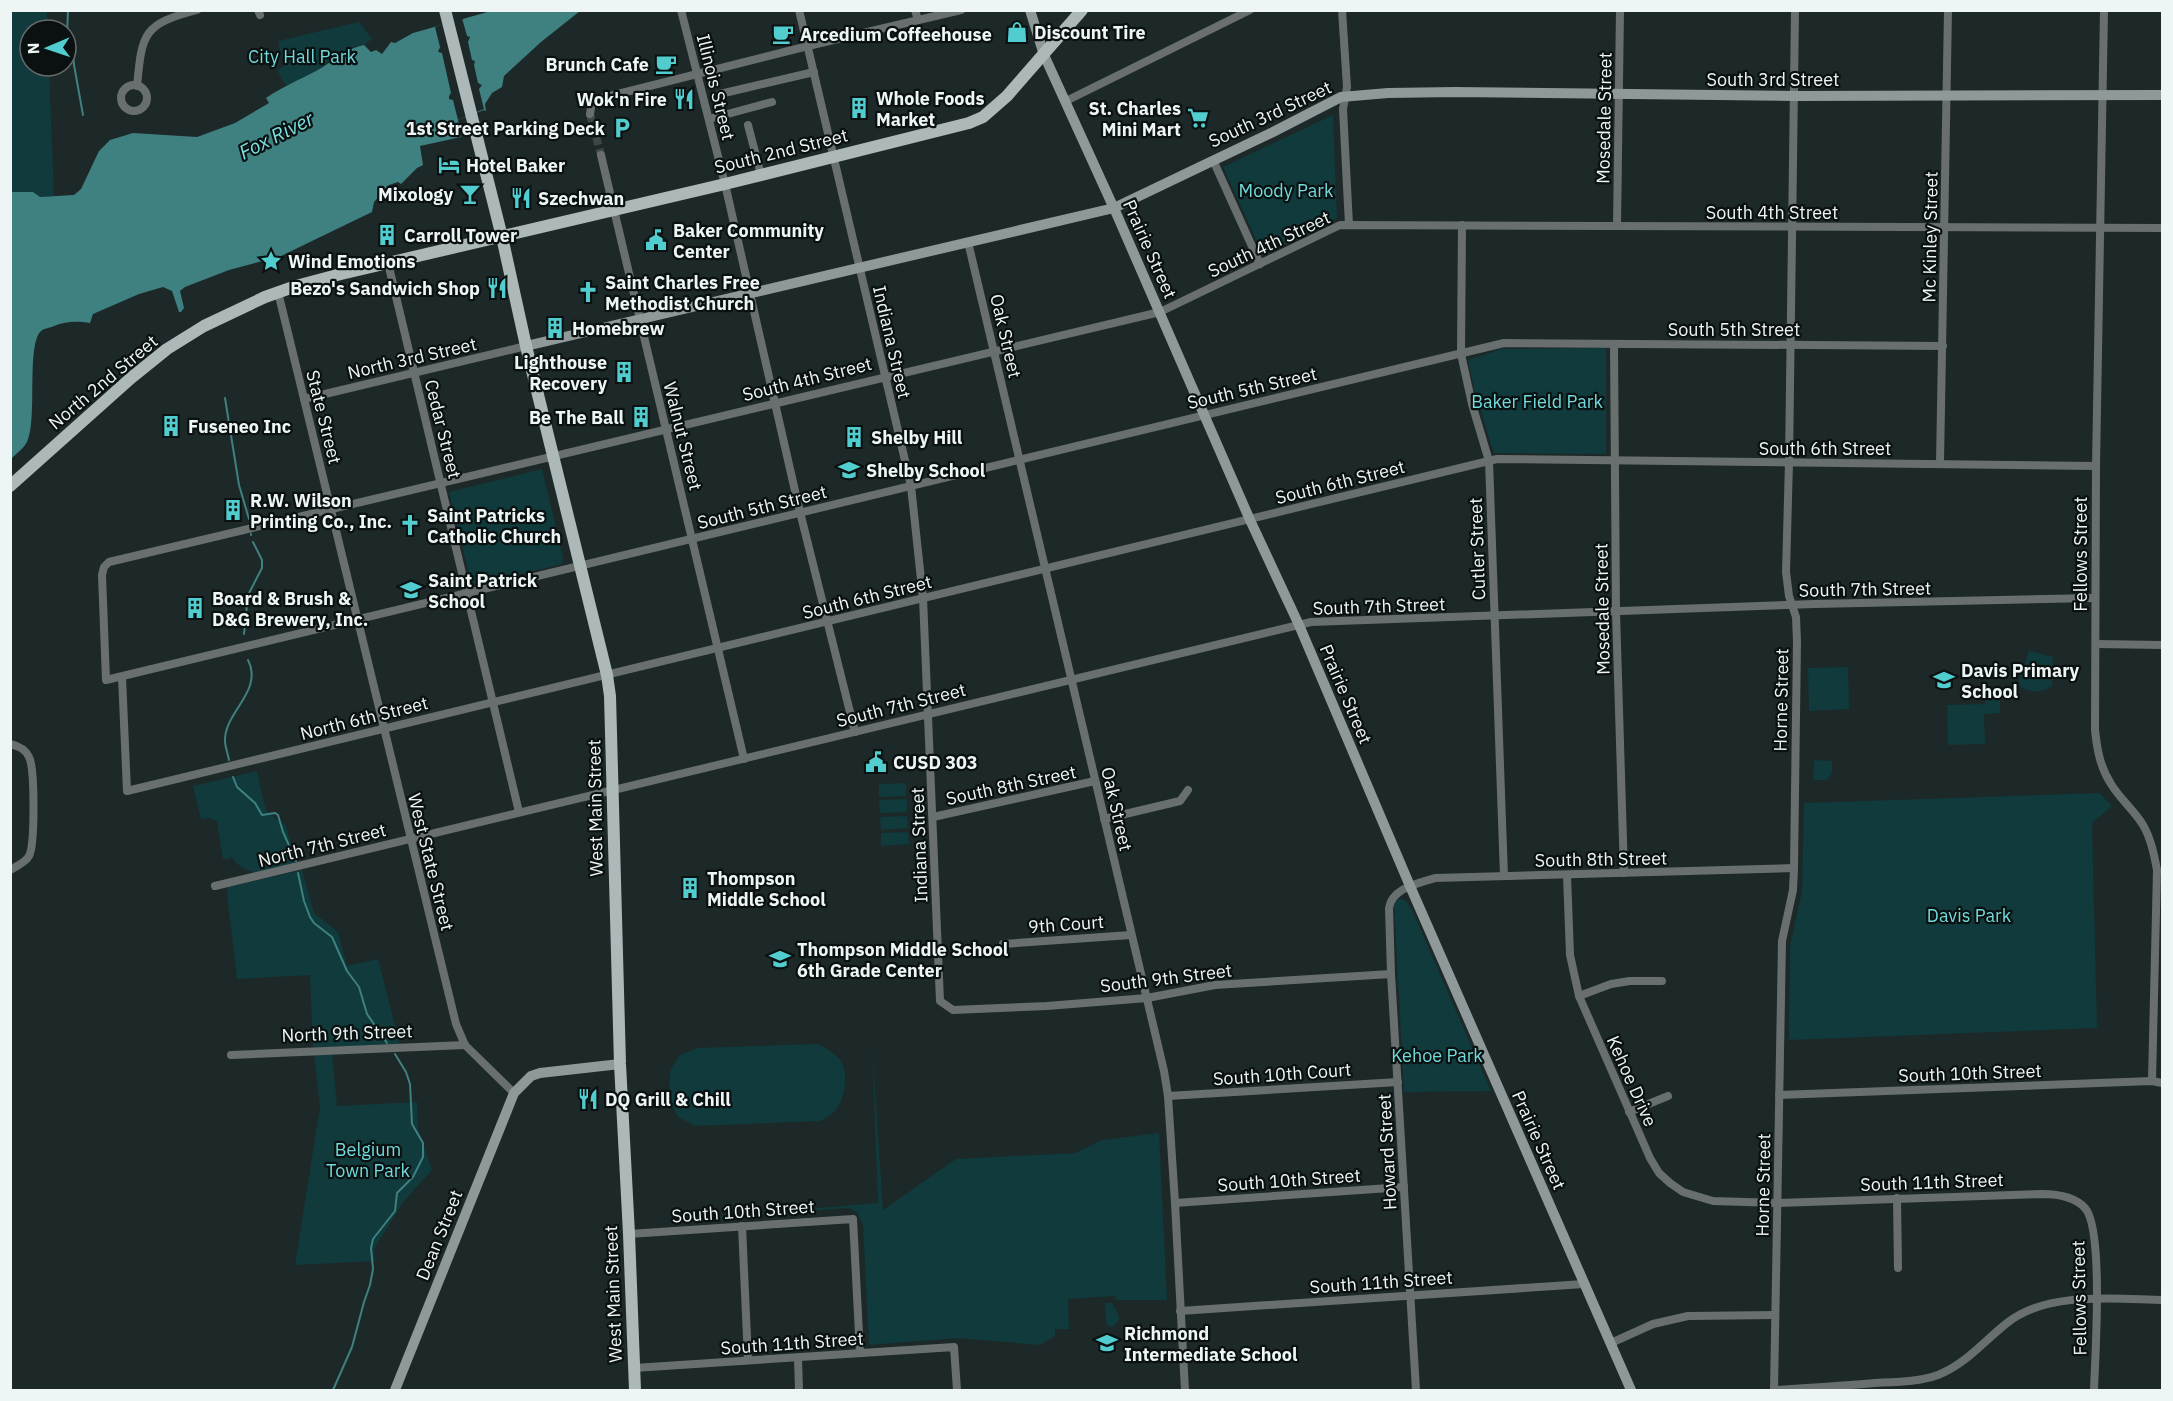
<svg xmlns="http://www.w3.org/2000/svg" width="2173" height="1401" font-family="'IBM Plex Sans',sans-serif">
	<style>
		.green { fill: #103a3b }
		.water { fill: #3f8081 }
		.pier { fill: #1d2829 }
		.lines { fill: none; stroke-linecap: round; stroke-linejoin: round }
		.stream { stroke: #3f8081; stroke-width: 2 }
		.street-tunnel { stroke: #3c4748; stroke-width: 8; stroke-dasharray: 8 4; stroke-linecap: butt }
		.street { stroke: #696f6f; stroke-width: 8 }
		.secondary { stroke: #8f9999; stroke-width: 10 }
		.primary { stroke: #adb9b9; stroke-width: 12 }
		.labels { text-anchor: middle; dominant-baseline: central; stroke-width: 4.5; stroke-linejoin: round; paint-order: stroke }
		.poi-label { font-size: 18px; font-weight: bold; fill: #eef5f5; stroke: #0b1010; text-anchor: start }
		.park-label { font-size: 18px; fill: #72dadc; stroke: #0b1010 }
		.street-label { font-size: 18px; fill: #eef5f5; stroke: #0b1010 }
		.water-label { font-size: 20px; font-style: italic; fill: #7ae2e3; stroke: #0b1010 }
	</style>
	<rect width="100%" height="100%" fill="#1d2829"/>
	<!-- green -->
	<g class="green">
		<path d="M10 11H47L48 30H30V66H49L54 196 40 197 33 192H11Z"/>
		<path d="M359 22 372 39 364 45 349 48 315 72 286 86 277 70 284 66 278 41Z"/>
		<path d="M1333 115 1337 218 1263 255 1223 167Z"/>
		<path d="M1606 348V454L1494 453 1475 393 1468 360 1502 349Z"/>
		<path d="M542 469 563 558 562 564 477 585 471 582 449 492Z"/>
		<path d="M2029 651 2053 657 2052 686C2040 694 2029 693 2018 685Z"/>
		<path d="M1848 667 1849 709 1809 711 1808 668Z"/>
		<path d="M1986 699H2000V713L1984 714 1985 744 1948 745 1947 705 1985 704Z"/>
		<path d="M1814 760 1832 761V772L1827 780H1813Z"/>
		<path d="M257 771 266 811 286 826 296 865C268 871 250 881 231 857L229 859H223L217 822 210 818 201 819 193 786Z"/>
		<path d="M906 783V796L879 797V784Z"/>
		<path d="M2099 793 2112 806 2092 823 2097 1028 1789 1040 1790 946 1802 891 1804 803Z"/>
		<path d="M907 799V812L880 813 879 800Z"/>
		<path d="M907 816 908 828 881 830 880 817Z"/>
		<path d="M908 832 909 844 881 846V833Z"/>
		<path d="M302 870 314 913 338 932 347 966 378 959 400 1045 313 1047 310 975 237 979 227 894 228 887Z"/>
		<path d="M1401 899 1406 901 1412 910 1491 1091 1404 1092 1394 903 1397 900Z"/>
		<path d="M818 1044C827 1049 839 1055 843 1065 848 1080 844 1104 832 1114 829 1117 823 1119 820 1121L695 1126 677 1116 669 1098 670 1071 679 1056 696 1048Z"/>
		<path d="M872 1044 883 1210 956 1159 1075 1153 1102 1140 1159 1133 1167 1300H1116L1115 1296 1068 1299 1069 1329H1055V1336L1040 1345 958 1338 869 1345 863 1225 857 1212 848 1208 643 1223 878 1203Z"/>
		<path d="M314 1053H332L337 1106 417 1102 418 1129 432 1170 404 1201 374 1249 375 1261 295 1265 320 1107Z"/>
		<path d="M1105 1303H1112L1120 1318 1114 1326 1109 1327 1106 1322Z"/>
	</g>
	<!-- water -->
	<path class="water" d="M491 11H580L541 42 504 76 502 87 492 93 485 104 486 111 484 110 458 120 461 137 420 146 423 165 417 168 401 184 398 182 389 185 374 202 372 212 281 256 229 270 185 287 180 291 184 308 181 312H179L172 291 163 287 139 294 93 314 90 323C77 321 67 321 54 326 50 328 44 328 41 331 26 345 38 420 27 442 23 449 16 454 11 459V192H33L40 197 74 195 81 189 99 151 110 140 133 133 197 137 235 123 269 103 266 98C282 87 299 80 316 71 335 61 341 50 364 45L371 52 376 50 382 54 391 42 395 43 413 33Z"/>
	<!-- pier -->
	<path class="pier" d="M462 18 467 36 470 37 468 42 472 60 475 61 474 65 478 83 482 85 479 89 484 109 458 120 453 100 449 99V96L451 93 442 53 438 52 440 47 435 27Z"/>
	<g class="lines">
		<!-- stream -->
		<g class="stream">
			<path d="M68 10 67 37 73 53 74 65 83 115"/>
			<path d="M225 398 239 485 249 519"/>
			<path d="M251 534V535"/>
			<path d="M244 634 248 595 262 568V560L253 542"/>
			<path d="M229 760C228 754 225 747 225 741 224 712 264 691 248 660"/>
			<path d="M233 777 237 787 255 803 262 815 275 813 278 815 283 832 296 861"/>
			<path d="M298 873 304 901 310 917 314 923 332 937 347 971 359 987 367 1014 387 1043"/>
			<path d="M333 1390 352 1347 364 1302 370 1285 373 1269 371 1248 373 1239 395 1211 397 1193 413 1177 423 1157V1143L412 1124 410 1084 406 1072 395 1054"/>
		</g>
		<!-- street-tunnel -->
		<path class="street-tunnel" d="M590 114 601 155"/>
		<!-- street -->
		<g class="street">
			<path d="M258 10 260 15"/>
			<path d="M681 10 725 184 798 504 855 732"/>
			<path d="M799 10 911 486 923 598 940 1001 953 1010 1047 1006 1147 998 1215 985 1391 974"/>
			<path d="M915 10 918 20"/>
			<path d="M1342 10 1347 87 1343 109 1349 225"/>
			<path d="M2104 10 2096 466 2095 730C2097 749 2100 767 2111 784 2120 799 2134 810 2143 825 2151 839 2154 854 2157 870L2152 1081"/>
			<circle cx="134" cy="98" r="13"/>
			<path d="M137 86C142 33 143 24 197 10"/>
			<path d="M720 94 814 72"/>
			<path d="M1066 101 1250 10"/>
			<path d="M590 114 592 101 598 99 808 46 961 10"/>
			<path d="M709 119 772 102"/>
			<path d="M748 125 761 175"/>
			<path d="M601 155 744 759"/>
			<path d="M1213 160 1260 264"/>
			<path d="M1462 225 1461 354 1472 404 1489 461 1504 876"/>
			<path d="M1617 226 1620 10"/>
			<path d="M968 242 1164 1071 1168 1096 1175 1203 1185 1390"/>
			<path d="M388 263 519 812"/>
			<path d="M278 292 456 1024 465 1045 514 1093"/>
			<path d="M1614 344 1616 612 1624 873"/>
			<path d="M1943 346 1504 343 106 680 102 575 104 567 109 562 1160 312 1340 225 2162 228"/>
			<path d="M304 399 526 346"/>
			<path d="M1940 463 1948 10"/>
			<path d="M2096 644 2162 645"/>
			<path d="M122 677 127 791 1497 459 2096 466"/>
			<path d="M10 744C19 746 25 749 29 757 35 769 35 845 29 856 26 862 17 866 10 870"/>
			<path d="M933 817 1095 781"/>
			<path d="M1104 819 1180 801 1188 790"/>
			<path d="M1567 875 1570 955 1579 996 1650 1158 1659 1173 1670 1183 1683 1192 1713 1201 1778 1203 2042 1194C2057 1194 2074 1196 2085 1208 2104 1229 2095 1358 2094 1390"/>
			<path d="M215 886 1311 622 1815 604 2094 598"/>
			<path d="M1003 944 1131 935"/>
			<path d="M1579 996 1611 984 1630 981H1662"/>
			<path d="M231 1055 465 1045"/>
			<path d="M1779 1095 2152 1081 2162 1083"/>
			<path d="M1168 1096 1398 1082"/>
			<path d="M1629 1112 1668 1096"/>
			<path d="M1897 1198 1898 1268"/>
			<path d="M1175 1203 1404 1187"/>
			<path d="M742 1226 748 1360"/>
			<path d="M629 1234 853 1219 860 1353"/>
			<path d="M1180 1311 1584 1284"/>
			<path d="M1611 1343 1653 1324 1688 1316 1775 1315"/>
			<path d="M798 1358 799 1390"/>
			<path d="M634 1368 954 1347 957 1390"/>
			<path d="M1416 1390 1391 974 1389 908C1392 888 1417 884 1435 878L1794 868"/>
			<path d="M1774 1390 1782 941 1793 890 1794 868 1797 641 1796 617 1789 596 1786 572 1789 462 1795 10"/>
			<path d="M1775 1390C1808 1388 1842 1386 1875 1383 1895 1382 1919 1382 1938 1375 1966 1364 1984 1341 2007 1323 2047 1291 2115 1299 2162 1300"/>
		</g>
		<!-- secondary -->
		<g class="secondary">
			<path d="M1030 10 1044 55 1117 215 1250 520 1299 625 1410 886 1631 1390"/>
			<path d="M526 346 1114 208 1273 132 1341 97 1388 93 1455 92 1795 96 2162 95"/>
			<path d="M395 1390 514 1093 531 1076 540 1073 620 1064"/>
		</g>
		<!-- primary -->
		<g class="primary">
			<path d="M445 10 502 237 526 346 607 675 610 696 620 1064 629 1234 635 1390"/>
			<path d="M10 486 131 378 167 349 204 326 265 297 296 286 341 274 725 184 969 123 983 117 1007 96 1082 10"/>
		</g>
	</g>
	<!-- icons -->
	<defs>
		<symbol id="shop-bare" viewBox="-9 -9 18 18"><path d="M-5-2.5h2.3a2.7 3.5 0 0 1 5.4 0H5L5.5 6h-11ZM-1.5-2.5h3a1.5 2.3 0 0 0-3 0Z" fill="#52cdcf" stroke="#0b1010" stroke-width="2.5" paint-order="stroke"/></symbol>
		<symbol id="cafe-bare" viewBox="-9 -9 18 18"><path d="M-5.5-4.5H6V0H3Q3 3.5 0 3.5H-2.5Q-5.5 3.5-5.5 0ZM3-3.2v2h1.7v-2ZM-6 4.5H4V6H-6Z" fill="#52cdcf" stroke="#0b1010" stroke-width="2.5" paint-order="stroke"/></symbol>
		<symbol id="restaurant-bare" viewBox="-9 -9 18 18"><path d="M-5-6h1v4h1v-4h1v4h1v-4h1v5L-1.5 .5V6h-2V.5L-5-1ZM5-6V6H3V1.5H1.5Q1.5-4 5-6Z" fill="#52cdcf" stroke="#0b1010" stroke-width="2.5" paint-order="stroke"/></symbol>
		<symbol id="building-bare" viewBox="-9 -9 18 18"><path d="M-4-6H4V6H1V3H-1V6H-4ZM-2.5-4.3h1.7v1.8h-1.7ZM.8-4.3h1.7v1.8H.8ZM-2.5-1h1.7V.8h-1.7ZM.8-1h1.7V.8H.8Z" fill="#52cdcf" stroke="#0b1010" stroke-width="2.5" paint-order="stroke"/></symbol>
		<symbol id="supermarket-bare" viewBox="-9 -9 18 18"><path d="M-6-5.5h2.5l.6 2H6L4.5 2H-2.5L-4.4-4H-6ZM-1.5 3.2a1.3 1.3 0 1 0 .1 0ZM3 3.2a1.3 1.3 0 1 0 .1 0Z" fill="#52cdcf" stroke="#0b1010" stroke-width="2.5" paint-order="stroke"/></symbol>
		<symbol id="parking-bare" viewBox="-9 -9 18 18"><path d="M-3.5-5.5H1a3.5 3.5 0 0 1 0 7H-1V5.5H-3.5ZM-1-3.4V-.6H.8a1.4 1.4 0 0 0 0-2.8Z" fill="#52cdcf" stroke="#0b1010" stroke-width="2.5" paint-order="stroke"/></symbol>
		<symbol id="hotel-bare" viewBox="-9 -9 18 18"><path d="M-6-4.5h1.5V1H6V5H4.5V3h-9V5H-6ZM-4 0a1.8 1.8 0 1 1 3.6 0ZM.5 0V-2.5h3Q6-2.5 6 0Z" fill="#52cdcf" stroke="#0b1010" stroke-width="2.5" paint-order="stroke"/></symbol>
		<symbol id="bar-bare" viewBox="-9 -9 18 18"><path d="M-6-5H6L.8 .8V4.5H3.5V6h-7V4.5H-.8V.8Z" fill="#52cdcf" stroke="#0b1010" stroke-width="2.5" paint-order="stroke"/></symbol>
		<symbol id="civic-bare" viewBox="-9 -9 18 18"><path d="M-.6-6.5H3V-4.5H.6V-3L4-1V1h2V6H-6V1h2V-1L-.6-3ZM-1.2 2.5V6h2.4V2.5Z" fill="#52cdcf" stroke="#0b1010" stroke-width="2.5" paint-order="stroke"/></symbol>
		<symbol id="sight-bare" viewBox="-9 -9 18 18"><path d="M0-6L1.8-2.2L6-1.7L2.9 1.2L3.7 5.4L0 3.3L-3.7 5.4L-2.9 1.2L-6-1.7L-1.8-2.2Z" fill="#52cdcf" stroke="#0b1010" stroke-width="2.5" paint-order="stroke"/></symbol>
		<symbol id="church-bare" viewBox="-9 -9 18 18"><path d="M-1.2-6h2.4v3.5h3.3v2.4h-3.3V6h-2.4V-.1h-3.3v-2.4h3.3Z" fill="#52cdcf" stroke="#0b1010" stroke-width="2.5" paint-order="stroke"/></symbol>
		<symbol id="school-bare" viewBox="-9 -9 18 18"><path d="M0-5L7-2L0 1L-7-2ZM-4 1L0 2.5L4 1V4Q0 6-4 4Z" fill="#52cdcf" stroke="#0b1010" stroke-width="2.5" paint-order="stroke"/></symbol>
	</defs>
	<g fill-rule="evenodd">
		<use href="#shop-bare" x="1002" y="17" width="30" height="30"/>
		<use href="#cafe-bare" x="768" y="19" width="30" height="30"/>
		<use href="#cafe-bare" x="651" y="49" width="30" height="30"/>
		<use href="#restaurant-bare" x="669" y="84" width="30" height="30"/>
		<use href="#building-bare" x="844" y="93" width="30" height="30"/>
		<use href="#supermarket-bare" x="1183" y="103" width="30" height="30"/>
		<use href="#parking-bare" x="607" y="113" width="30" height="30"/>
		<use href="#hotel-bare" x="434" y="150" width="30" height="30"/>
		<use href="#bar-bare" x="455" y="179" width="30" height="30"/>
		<use href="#restaurant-bare" x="506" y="183" width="30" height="30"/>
		<use href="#building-bare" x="372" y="220" width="30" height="30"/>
		<use href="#civic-bare" x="641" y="225" width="30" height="30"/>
		<use href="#sight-bare" x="256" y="246" width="30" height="30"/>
		<use href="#restaurant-bare" x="482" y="273" width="30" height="30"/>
		<use href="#church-bare" x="573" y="277" width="30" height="30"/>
		<use href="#building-bare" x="540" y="313" width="30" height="30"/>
		<use href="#building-bare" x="609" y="357" width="30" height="30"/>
		<use href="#building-bare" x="626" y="402" width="30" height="30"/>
		<use href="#building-bare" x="156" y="411" width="30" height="30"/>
		<use href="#building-bare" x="839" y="422" width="30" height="30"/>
		<use href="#school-bare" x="834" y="455" width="30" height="30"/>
		<use href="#building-bare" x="218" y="495" width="30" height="30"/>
		<use href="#church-bare" x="395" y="510" width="30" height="30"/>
		<use href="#school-bare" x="396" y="575" width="30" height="30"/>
		<use href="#building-bare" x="180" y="593" width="30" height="30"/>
		<use href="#school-bare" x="1929" y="665" width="30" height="30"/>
		<use href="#civic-bare" x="861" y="747" width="30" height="30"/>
		<use href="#building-bare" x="675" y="873" width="30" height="30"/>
		<use href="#school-bare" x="765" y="944" width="30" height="30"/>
		<use href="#restaurant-bare" x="573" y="1084" width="30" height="30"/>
		<use href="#school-bare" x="1092" y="1328" width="30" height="30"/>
	</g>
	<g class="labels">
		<!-- poi labels -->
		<g class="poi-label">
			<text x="1034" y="32">Discount Tire</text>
			<text x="800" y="34">Arcedium Coffeehouse</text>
			<text x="649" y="64" text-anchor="end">Brunch Cafe</text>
			<text x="876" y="98">Whole Foods<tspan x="876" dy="21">Market</tspan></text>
			<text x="667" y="99" text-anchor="end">Wok'n Fire</text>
			<text x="1181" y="108" text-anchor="end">St. Charles<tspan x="1181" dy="21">Mini Mart</tspan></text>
			<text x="605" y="128" text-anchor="end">1st Street Parking Deck</text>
			<text x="466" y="165">Hotel Baker</text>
			<text x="453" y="194" text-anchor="end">Mixology</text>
			<text x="538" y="198">Szechwan</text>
			<text x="673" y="230">Baker Community<tspan x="673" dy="21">Center</tspan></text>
			<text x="404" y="235">Carroll Tower</text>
			<text x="288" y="261">Wind Emotions</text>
			<text x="605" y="282">Saint Charles Free<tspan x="605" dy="21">Methodist Church</tspan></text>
			<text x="480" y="288" text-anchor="end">Bezo's Sandwich Shop</text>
			<text x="572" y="328">Homebrew</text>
			<text x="607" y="362" text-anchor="end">Lighthouse<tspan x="607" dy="21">Recovery</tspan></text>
			<text x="624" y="417" text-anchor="end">Be The Ball</text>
			<text x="188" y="426">Fuseneo Inc</text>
			<text x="871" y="437">Shelby Hill</text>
			<text x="866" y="470">Shelby School</text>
			<text x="250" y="500">R.W. Wilson<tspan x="250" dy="21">Printing Co., Inc.</tspan></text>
			<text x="427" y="515">Saint Patricks<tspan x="427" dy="21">Catholic Church</tspan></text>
			<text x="428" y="580">Saint Patrick<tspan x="428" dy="21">School</tspan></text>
			<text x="212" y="598">Board &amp; Brush &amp;<tspan x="212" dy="21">D&amp;G Brewery, Inc.</tspan></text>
			<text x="1961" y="670">Davis Primary<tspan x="1961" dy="21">School</tspan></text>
			<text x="893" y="762">CUSD 303</text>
			<text x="707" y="878">Thompson<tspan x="707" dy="21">Middle School</tspan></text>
			<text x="797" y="949">Thompson Middle School<tspan x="797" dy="21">6th Grade Center</tspan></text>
			<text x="605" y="1099">DQ Grill &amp; Chill</text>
			<text x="1124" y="1333">Richmond<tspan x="1124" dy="21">Intermediate School</tspan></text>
		</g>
		<!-- park labels -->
		<g class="park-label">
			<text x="302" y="56">City Hall Park</text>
			<text x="1286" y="190">Moody Park</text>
			<text x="1537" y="401">Baker Field Park</text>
			<text x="1969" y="915">Davis Park</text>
			<text x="1437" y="1055">Kehoe Park</text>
			<text x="368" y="1149">Belgium<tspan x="368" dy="21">Town Park</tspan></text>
		</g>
		<!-- street labels -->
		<g class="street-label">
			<text x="1773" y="79">South 3rd Street</text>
			<text transform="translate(716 87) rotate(76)">Illinois Street</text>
			<text transform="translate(1270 114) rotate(-25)">South 3rd Street</text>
			<text transform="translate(1604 118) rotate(-89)">Mosedale Street</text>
			<text transform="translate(781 151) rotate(-14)">South 2nd Street</text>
			<text x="1772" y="212">South 4th Street</text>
			<text transform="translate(1930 237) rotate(-89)">Mc Kinley Street</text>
			<text transform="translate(1269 244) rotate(-25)">South 4th Street</text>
			<text transform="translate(1150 249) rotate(66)">Prairie Street</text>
			<text x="1734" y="329">South 5th Street</text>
			<text transform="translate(1006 336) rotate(77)">Oak Street</text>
			<text transform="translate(892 342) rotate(77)">Indiana Street</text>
			<text transform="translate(412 358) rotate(-13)">North 3rd Street</text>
			<text transform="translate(807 379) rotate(-14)">South 4th Street</text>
			<text transform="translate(103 382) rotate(-40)">North 2nd Street</text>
			<text transform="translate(1252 388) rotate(-13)">South 5th Street</text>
			<text transform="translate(324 417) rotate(76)">State Street</text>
			<text transform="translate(443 429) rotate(76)">Cedar Street</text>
			<text transform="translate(683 436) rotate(76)">Walnut Street</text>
			<text x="1825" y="448">South 6th Street</text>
			<text transform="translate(1340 482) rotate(-14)">South 6th Street</text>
			<text transform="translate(762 507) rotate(-14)">South 5th Street</text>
			<text transform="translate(1477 549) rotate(-92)">Cutler Street</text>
			<text transform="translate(2080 554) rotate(-90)">Fellows Street</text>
			<text transform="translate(1865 589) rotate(-1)">South 7th Street</text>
			<text transform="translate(867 597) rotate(-14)">South 6th Street</text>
			<text transform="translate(1379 606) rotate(-2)">South 7th Street</text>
			<text transform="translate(1602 609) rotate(-91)">Mosedale Street</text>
			<text transform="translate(1346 694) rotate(67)">Prairie Street</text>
			<text transform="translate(1781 700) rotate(-89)">Horne Street</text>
			<text transform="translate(901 705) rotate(-14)">South 7th Street</text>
			<text transform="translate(364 718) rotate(-14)">North 6th Street</text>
			<text transform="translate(1011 785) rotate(-12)">South 8th Street</text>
			<text transform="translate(595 808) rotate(-91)">West Main Street</text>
			<text transform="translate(1117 809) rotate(77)">Oak Street</text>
			<text transform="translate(322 845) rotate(-14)">North 7th Street</text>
			<text transform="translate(919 845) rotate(-92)">Indiana Street</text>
			<text transform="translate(1601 859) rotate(-1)">South 8th Street</text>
			<text transform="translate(431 862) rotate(76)">West State Street</text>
			<text transform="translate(1066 924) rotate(-4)">9th Court</text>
			<text transform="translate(1166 978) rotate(-7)">South 9th Street</text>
			<text transform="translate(347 1033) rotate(-2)">North 9th Street</text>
			<text transform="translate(1970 1073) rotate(-2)">South 10th Street</text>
			<text transform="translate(1282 1074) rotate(-4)">South 10th Court</text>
			<text transform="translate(1632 1081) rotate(66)">Kehoe Drive</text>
			<text transform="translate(1539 1140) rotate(66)">Prairie Street</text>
			<text transform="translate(1387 1152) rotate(-93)">Howard Street</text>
			<text transform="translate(1289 1180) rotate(-4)">South 10th Street</text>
			<text transform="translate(1932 1182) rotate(-2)">South 11th Street</text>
			<text transform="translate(1763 1185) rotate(-89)">Horne Street</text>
			<text transform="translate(743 1211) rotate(-4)">South 10th Street</text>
			<text transform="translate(439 1235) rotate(-68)">Dean Street</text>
			<text transform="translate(1381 1282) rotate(-4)">South 11th Street</text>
			<text transform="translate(613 1294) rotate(-92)">West Main Street</text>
			<text transform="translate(2079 1298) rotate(-91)">Fellows Street</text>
			<text transform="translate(792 1343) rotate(-4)">South 11th Street</text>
		</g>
		<!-- water labels -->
		<g class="water-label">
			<text transform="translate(276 135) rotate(-27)">Fox River</text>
		</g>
	</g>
	<!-- border -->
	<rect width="2173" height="1401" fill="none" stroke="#eef5f5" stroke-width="24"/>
	<!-- north arrow -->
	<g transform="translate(48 48) rotate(268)"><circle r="28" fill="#0b1010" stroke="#666c6c" stroke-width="1.5"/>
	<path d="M0-4.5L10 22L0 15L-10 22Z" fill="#52cdcf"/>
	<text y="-9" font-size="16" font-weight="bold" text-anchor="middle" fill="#eef5f5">N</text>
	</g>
</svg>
